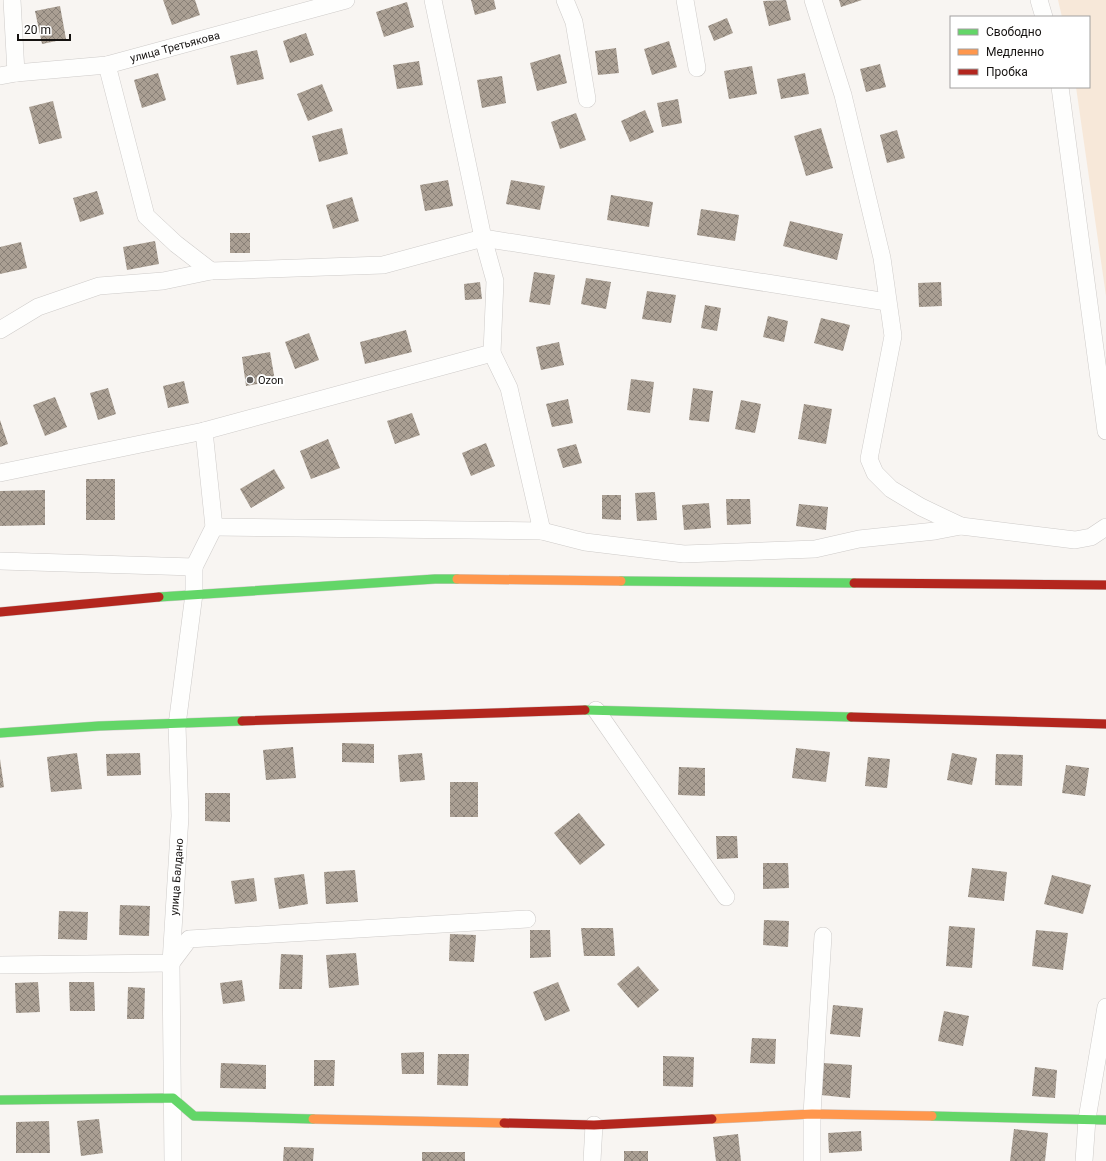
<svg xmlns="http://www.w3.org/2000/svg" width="1106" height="1161" font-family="Roboto,sans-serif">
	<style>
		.green { fill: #f7e8d9 }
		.building { fill: url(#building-cross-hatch) }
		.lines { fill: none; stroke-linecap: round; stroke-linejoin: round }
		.street-casing { stroke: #cecbc9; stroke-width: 18 }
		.fast-casing { stroke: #cecbc9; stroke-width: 10 }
		.slow-casing { stroke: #cecbc9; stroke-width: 10 }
		.jam-casing { stroke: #cecbc9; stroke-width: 10 }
		.street { stroke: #fefefd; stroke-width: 17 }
		.fast { stroke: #63d668; stroke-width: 9 }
		.slow { stroke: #ff974d; stroke-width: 9 }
		.jam { stroke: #b3261e; stroke-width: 9 }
		.poi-dot { fill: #64615f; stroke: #fff; stroke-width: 1.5 }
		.labels { text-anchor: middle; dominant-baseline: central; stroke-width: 4; stroke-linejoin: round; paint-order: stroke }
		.street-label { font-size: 11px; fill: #151210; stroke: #fff }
		.poi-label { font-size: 11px; fill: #151210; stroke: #fff; text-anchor: start }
	</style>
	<defs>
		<pattern id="building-cross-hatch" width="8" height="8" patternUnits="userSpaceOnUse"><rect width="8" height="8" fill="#aa9f93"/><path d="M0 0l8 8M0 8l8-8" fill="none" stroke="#898077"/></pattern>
	</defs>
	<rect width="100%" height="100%" fill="#f8f5f2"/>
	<!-- green -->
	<path class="green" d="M1058 0H1106V296L1076 87H1089V17H1062Z"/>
	<!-- building -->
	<g class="building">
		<path d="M163 0H195L200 15 172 25Z"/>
		<path d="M471 0H494L496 9 475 15Z"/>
		<path d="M786 0 791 20 769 26 763 1Z"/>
		<path d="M839 0H862L841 7Z"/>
		<path d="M407 2 414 27 384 37 376 12Z"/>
		<path d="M60 6 66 39 42 44 35 11Z"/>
		<path d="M727 18 733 33 714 41 708 26Z"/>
		<path d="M306 33 314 55 290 63 283 41Z"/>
		<path d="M669 41 677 67 652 75 644 49Z"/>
		<path d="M616 48 619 73 598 75 595 51Z"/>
		<path d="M257 50 264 79 237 85 230 56Z"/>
		<path d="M560 54 567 83 537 91 530 63Z"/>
		<path d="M419 61 423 85 397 89 393 65Z"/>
		<path d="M880 64 886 87 866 92 860 69Z"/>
		<path d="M752 66 757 94 729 99 724 71Z"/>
		<path d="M158 73 166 100 142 108 134 80Z"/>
		<path d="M805 73 809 94 781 99 777 79Z"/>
		<path d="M502 76 506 103 482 108 477 80Z"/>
		<path d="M322 84 333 111 308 121 297 94Z"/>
		<path d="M678 99 682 123 662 127 657 103Z"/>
		<path d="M53 101 62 138 39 144 29 107Z"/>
		<path d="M645 110 654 132 630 142 621 121Z"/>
		<path d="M576 113 586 140 560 149 551 122Z"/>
		<path d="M342 128 348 154 319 162 312 136Z"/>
		<path d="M821 128 833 168 806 176 794 136Z"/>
		<path d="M897 130 905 158 887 163 880 135Z"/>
		<path d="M448 180 453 206 425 211 420 185Z"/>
		<path d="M511 180 545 186 540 210 506 204Z"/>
		<path d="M97 191 104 214 80 222 73 198Z"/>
		<path d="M611 195 653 202 649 227 607 220Z"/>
		<path d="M352 197 359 221 333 229 326 205Z"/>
		<path d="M701 209 739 215 735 241 697 235Z"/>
		<path d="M790 221 843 234 837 260 783 246Z"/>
		<rect x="230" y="233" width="20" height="20"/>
		<path d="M155 241 159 264 127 270 123 247Z"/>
		<path d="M21 242 27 268 0 274V247Z"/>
		<path d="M534 272 555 275 550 305 529 302Z"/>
		<path d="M586 278 611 282 606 309 581 304Z"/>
		<path d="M480 282 482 299 465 300 464 284Z"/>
		<path d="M941 282 942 306 919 307 918 283Z"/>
		<path d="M647 291 676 295 671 323 642 319Z"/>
		<path d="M705 305 721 308 717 331 701 328Z"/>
		<path d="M768 316 788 321 784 342 763 337Z"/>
		<path d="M821 318 850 325 843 351 814 343Z"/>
		<path d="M406 330 412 352 365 364 360 342Z"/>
		<path d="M309 333 319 360 295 369 285 342Z"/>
		<path d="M559 342 564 365 541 370 536 347Z"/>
		<path d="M270 352 275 381 246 386 242 357Z"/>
		<path d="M631 379 654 382 650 413 627 410Z"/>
		<path d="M184 381 189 403 168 408 163 386Z"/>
		<path d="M108 388 116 414 98 420 90 393Z"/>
		<path d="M693 388 713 391 709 422 689 420Z"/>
		<path d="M55 397 67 427 45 436 33 405Z"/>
		<path d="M568 399 573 423 552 427 546 404Z"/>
		<path d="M741 400 761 404 755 433 735 429Z"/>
		<path d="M804 404 832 409 826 444 798 439Z"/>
		<path d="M412 413 420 435 395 444 387 421Z"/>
		<path d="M0 420 8 444 0 447Z"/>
		<path d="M328 439 340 468 311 479 300 451Z"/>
		<path d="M486 443 495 466 471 476 462 453Z"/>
		<path d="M576 444 582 463 563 468 557 449Z"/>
		<path d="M274 469 285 488 251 508 240 489Z"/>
		<rect x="86" y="479" width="29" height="41"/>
		<path d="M45 490V525L0 526V491Z"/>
		<path d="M655 492 657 520 637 521 635 493Z"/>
		<path d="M602 495H621V520L602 519Z"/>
		<path d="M726 499H750L751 524 727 525Z"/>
		<path d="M709 503 711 528 684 530 682 505Z"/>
		<path d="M799 504 828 507 826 530 796 526Z"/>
		<path d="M342 743 374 744V763L342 762Z"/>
		<path d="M293 747 296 778 266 780 263 750Z"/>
		<path d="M796 748 830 752 826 782 792 778Z"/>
		<path d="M77 753 82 789 51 792 47 757Z"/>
		<path d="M140 753 141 775 107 776 106 754Z"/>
		<path d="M422 753 425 780 400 782 398 755Z"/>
		<path d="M952 753 977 758 972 785 947 780Z"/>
		<path d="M996 754 1023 755 1022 786 995 785Z"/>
		<path d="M868 757 890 759 887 788 865 786Z"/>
		<path d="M0 759 4 787 0 788Z"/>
		<path d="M1066 765 1089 768 1085 796 1062 793Z"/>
		<path d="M679 767 705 768V796L678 795Z"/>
		<rect x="450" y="782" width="28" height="35"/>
		<path d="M205 793H230V822L205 821Z"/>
		<path d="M579 813 605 845 580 865 554 833Z"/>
		<path d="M716 836H737L738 858 717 859Z"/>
		<path d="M763 863H788L789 888 763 889Z"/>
		<path d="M972 868 1007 872 1004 901 968 897Z"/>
		<path d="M355 870 358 902 326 904 324 872Z"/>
		<path d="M304 874 308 904 279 909 274 878Z"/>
		<path d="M1052 875 1091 885 1083 914 1044 904Z"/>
		<path d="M254 878 257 901 235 904 231 881Z"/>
		<path d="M120 905 150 906 149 936 119 935Z"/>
		<path d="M59 911 88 912 87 940 58 939Z"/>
		<path d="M764 920 789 921 788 947 763 945Z"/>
		<path d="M949 926 975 928 972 968 946 966Z"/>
		<path d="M581 928H613L615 956H584Z"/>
		<path d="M530 930H550L551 957 530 958Z"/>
		<path d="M1036 930 1068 933 1063 970 1032 966Z"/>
		<path d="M450 934 476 935 474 962 449 961Z"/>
		<path d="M356 953 359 985 329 988 326 955Z"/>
		<path d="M281 954 303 955 302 989H279Z"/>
		<path d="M638 966 659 990 638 1008 617 984Z"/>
		<path d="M242 980 245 1001 223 1004 220 983Z"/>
		<path d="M38 982 40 1012 16 1013 15 983Z"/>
		<path d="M69 982H94L95 1011H70Z"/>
		<path d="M558 982 570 1011 545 1021 533 992Z"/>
		<path d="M128 987 145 988 144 1019H127Z"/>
		<path d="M833 1005 863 1008 860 1037 830 1034Z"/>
		<path d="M944 1011 969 1016 963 1046 938 1041Z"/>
		<path d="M752 1038 776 1039 775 1064 750 1063Z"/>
		<path d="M424 1052V1074H402L401 1053Z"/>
		<path d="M438 1054H469L468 1086 437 1085Z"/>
		<path d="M663 1056 694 1057 693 1087 663 1086Z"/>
		<path d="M314 1060H335L334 1086H314Z"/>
		<path d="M221 1063 266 1065V1089L220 1088Z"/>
		<path d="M823 1063 852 1065 850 1098 821 1095Z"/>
		<path d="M1035 1067 1057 1070 1055 1098 1032 1096Z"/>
		<path d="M99 1119 103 1153 81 1156 77 1121Z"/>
		<path d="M49 1121 50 1153H16V1122Z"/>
		<path d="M1014 1129 1048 1133 1045 1161H1010Z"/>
		<path d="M861 1131 862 1151 829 1153 828 1133Z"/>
		<path d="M738 1134 741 1161H716L713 1137Z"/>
		<path d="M284 1147 314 1148 313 1161H283Z"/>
		<rect x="624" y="1151" width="24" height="10"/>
		<rect x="422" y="1152" width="43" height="9"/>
	</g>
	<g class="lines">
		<defs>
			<g id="street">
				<path d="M12 0 16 73"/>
				<path d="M565 0 574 22 587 99"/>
				<path d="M685 0 697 68"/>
				<path d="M813 0 843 95 882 258 893 336 869 459 875 473 891 489 921 507 961 526 1075 540 1091 537 1106 527"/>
				<path d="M1039 0 1044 17"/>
				<path d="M107 65 146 216 176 244 211 271"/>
				<path d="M0 76 16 73 107 65 346 0"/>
				<path d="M1060 87 1106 431"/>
				<path d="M0 330 38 307 99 286 163 281 211 271 383 265 483 238 887 302"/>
				<path d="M204 431 492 353 495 281 483 238 433 0"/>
				<path d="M0 473 204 431 214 527 194 567"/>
				<path d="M214 527 542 531 509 388 492 353"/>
				<path d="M542 531 585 542 684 554 815 549 859 539 935 531 961 526"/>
				<path d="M0 561 194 567V594L177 725 180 816 171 963 173 1161"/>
				<path d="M596 710 726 897"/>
				<path d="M0 965 171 963 189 939 527 919"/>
				<path d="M592 1161 594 1125"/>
				<path d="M812 1161V1114L823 936"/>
				<path d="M1084 1161 1087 1119 1106 1007"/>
			</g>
			<g id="fast">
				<path d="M621 581 854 583"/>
				<path d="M159 597 435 579H457"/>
				<path d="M585 710 851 717"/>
				<path d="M0 733 99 726 242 721"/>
				<path d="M0 1100 173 1098 194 1116 313 1119"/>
				<path d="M932 1116 1106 1120"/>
			</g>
			<g id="slow">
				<path d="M457 579 621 581"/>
				<path d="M313 1119 504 1123"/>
				<path d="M712 1119 812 1114 932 1116"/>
			</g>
			<g id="jam">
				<path d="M854 583 1106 585"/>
				<path d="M0 612 159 597"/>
				<path d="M851 717 1106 724"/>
				<path d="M242 721 585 710"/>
				<path d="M504 1123 594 1125 712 1119"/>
			</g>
		</defs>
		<!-- street casing -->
		<use href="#street" class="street-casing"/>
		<!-- fast casing -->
		<use href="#fast" class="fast-casing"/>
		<!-- slow casing -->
		<use href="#slow" class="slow-casing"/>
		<!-- jam casing -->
		<use href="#jam" class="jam-casing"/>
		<!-- street -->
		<use href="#street" class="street"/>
		<!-- fast -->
		<use href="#fast" class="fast"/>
		<!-- slow -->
		<use href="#slow" class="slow"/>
		<!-- jam -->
		<use href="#jam" class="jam"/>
	</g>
	<!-- markers -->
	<circle class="poi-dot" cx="250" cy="380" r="4"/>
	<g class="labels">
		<!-- street labels -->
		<g class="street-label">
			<text transform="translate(175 47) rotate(-15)">улица Третьякова</text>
			<text transform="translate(177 877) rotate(-86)">улица Балдано</text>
		</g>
		<!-- poi labels -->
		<g class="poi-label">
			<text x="258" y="380">Ozon</text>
		</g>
	</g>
	<!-- legend -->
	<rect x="950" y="16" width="140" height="72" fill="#ffffff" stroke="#a1a09f"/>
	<rect x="958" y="29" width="20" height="6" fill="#63d668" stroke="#a1a09f"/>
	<text x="986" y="36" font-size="12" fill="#151210">Свободно</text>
	<rect x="958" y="49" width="20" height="6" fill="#ff974d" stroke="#a1a09f"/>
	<text x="986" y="56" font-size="12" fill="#151210">Медленно</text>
	<rect x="958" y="69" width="20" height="6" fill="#b3261e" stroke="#a1a09f"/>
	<text x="986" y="76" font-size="12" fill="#151210">Пробка</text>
	<!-- scale -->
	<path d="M18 34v6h52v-6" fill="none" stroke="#151210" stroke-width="2"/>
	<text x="24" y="34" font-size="12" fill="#151210" stroke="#ffffff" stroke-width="3" paint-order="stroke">20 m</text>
</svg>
